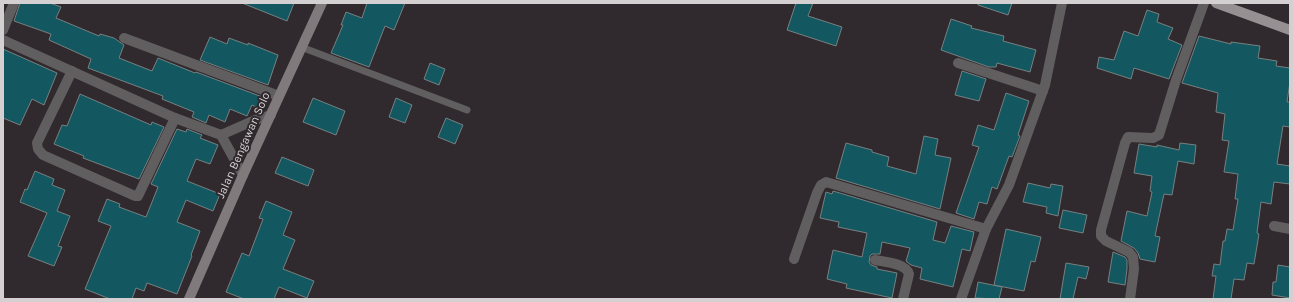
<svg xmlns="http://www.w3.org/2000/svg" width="1293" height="302" font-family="Karla,sans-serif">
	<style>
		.building { fill: #135860; stroke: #778081 }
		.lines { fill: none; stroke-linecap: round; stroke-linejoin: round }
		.service { stroke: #615e60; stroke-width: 7 }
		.minor { stroke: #615e60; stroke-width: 10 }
		.secondary { stroke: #807a7d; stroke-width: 10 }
		.primary { stroke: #979093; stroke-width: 10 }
		.labels { text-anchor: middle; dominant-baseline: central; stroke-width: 4; stroke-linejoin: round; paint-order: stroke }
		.street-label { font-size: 12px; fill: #d4d0d2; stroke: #30292d }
	</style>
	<rect width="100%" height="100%" fill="#30292d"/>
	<!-- building -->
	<g class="building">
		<path d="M20 3H50L61 7 56 18 99 36 100 34 114 38 124 45 119 58 152 71 158 58 195 73 196 72 265 98 260 109 252 105 247 116 230 109 225 122 209 115 206 123 192 117 194 112 162 99 163 96 88 68 91 59 49 40 51 34 14 21Z"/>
		<path d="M242 3H294L287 21Z"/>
		<path d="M367 3H405L394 30 385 26 369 67 331 53 343 25H341L346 12 362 18Z"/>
		<path d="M796 3H813L808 16 842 27 836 46 787 30Z"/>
		<path d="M978 3H1012L1008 15 978 5Z"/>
		<path d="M1147 10 1159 14 1157 22 1173 28 1168 39 1182 45 1169 79 1134 68 1131 79 1097 68 1099 57 1114 60 1124 31 1138 36Z"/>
		<path d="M951 19 972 26 971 28 1004 36 1003 41 1036 50 1030 72 997 63 996 67H989L941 50Z"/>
		<path d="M1199 36 1231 44V42L1260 46 1258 58 1277 61 1276 66 1290 68V82L1287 102H1290V127L1283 126 1277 164 1290 166V184L1274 182 1271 204 1261 202 1257 233 1259 234 1254 264 1247 263 1244 280 1234 279 1231 299H1213L1216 276H1212L1214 264 1220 265 1223 241H1225L1227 229 1233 230 1238 199H1235L1238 174 1224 172 1229 141 1222 140 1225 114 1216 112 1218 93 1182 83Z"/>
		<path d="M210 37 227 44 229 38 248 45V43L278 55 268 85 200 60Z"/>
		<path d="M3 49 57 73 44 105 32 99 20 125 3 118Z"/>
		<path d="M430 63 445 69 439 85 424 79Z"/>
		<path d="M962 71 986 79 979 101 955 95Z"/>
		<path d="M1006 93 1029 101 1018 135 1020 136 1012 157 1009 156 997 189 992 187 987 204 979 202 974 219 956 213 979 147 972 145 978 125 994 130Z"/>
		<path d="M80 94 151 125 152 122 164 127 139 179 83 158 84 156 54 144 62 125 67 126Z"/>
		<path d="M313 98 345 111 336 135 303 122Z"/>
		<path d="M396 98 412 105 405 123 389 117Z"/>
		<path d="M446 118 463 125 455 144 438 137Z"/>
		<path d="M177 129 186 132 187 129 202 135 200 138 218 145 210 164 196 159 187 181 220 194 213 211 186 200 177 222 200 231 191 255 192 256 177 294 147 283 144 291 136 288 132 299H110L85 289 111 226 98 221 107 199 120 204 119 207 146 217 158 187 151 184Z"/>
		<path d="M924 136 938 139 935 155 951 158 940 209 836 178 846 143 872 150V152L889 157 887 166 916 174Z"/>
		<path d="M1180 143 1196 145 1194 164 1178 161 1172 195 1164 194 1155 236 1160 237 1155 262 1140 259 1138 253 1134 248 1121 241 1127 211 1147 216 1152 192 1150 191 1152 176 1134 173 1139 144 1157 147V145L1179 150Z"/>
		<path d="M282 157 314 170 308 186 275 173Z"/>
		<path d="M35 171 54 179 52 185 65 190 57 211 70 216 58 246 62 247 54 266 28 256 47 213 20 202 25 189 27 190Z"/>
		<path d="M1028 183 1050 188 1051 184 1063 186 1058 216 1046 213 1047 207 1023 202Z"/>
		<path d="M833 191 937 222 933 240 945 243 951 226 974 232 970 251 962 249 953 287 920 279 922 268 911 265 906 261 910 248 882 242 880 254H872L870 256 869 262 871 265 877 267V269L897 273 892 298 846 288 847 284 827 279 833 250 862 257 867 233 838 227 839 222 820 218 826 192 832 194Z"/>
		<path d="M266 201 292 212 283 235 295 240 283 269 314 281 307 298 279 287 274 299H244L226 292 242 253 249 256 263 219 259 218Z"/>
		<path d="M1063 210 1087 215 1083 233 1059 228Z"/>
		<path d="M1006 229 1041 237 1035 262 1031 261 1024 291 994 285Z"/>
		<path d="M1113 252 1125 257 1127 260V269L1125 285 1108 282Z"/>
		<path d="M1066 263 1089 267 1086 279 1078 277 1073 299H1060Z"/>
		<path d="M1278 265 1290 267V298L1272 295 1273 282H1276Z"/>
		<path d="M978 282 1002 287 999 299 975 298Z"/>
	</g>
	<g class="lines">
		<!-- service -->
		<path class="service" d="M301 47 467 110"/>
		<!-- minor -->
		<g class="minor">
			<path d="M3 30 14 3"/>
			<path d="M124 38 279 96"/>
			<path d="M3 40 175 118 221 135 243 175"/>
			<path d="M958 63 1043 91"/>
			<path d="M72 71 37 143 38 149 43 155 135 196H138L175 118"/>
			<path d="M221 135 255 120 271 115"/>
			<path d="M1274 226 1290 229"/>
			<path d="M794 259 817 193 821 185 826 182 986 229"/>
			<path d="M875 260C885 262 906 263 909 274L903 299"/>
			<path d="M961 299 986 229 1009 185 1023 146 1045 85 1062 3"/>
			<path d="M1130 299 1134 269 1133 257 1129 252 1106 241 1101 236V230L1125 143 1128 137 1153 138 1159 135 1176 80 1204 3"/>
		</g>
		<!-- secondary -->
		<path class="secondary" d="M189 299 243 175 322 3"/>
		<!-- primary -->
		<path class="primary" d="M1216 3 1290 30"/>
	</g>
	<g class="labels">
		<!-- street labels -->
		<g class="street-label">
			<text transform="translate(243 145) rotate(-66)">Jalan Bengawan Solo</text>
		</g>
	</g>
	<!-- border -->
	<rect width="1293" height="302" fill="none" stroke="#d4d0d2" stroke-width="8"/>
</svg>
